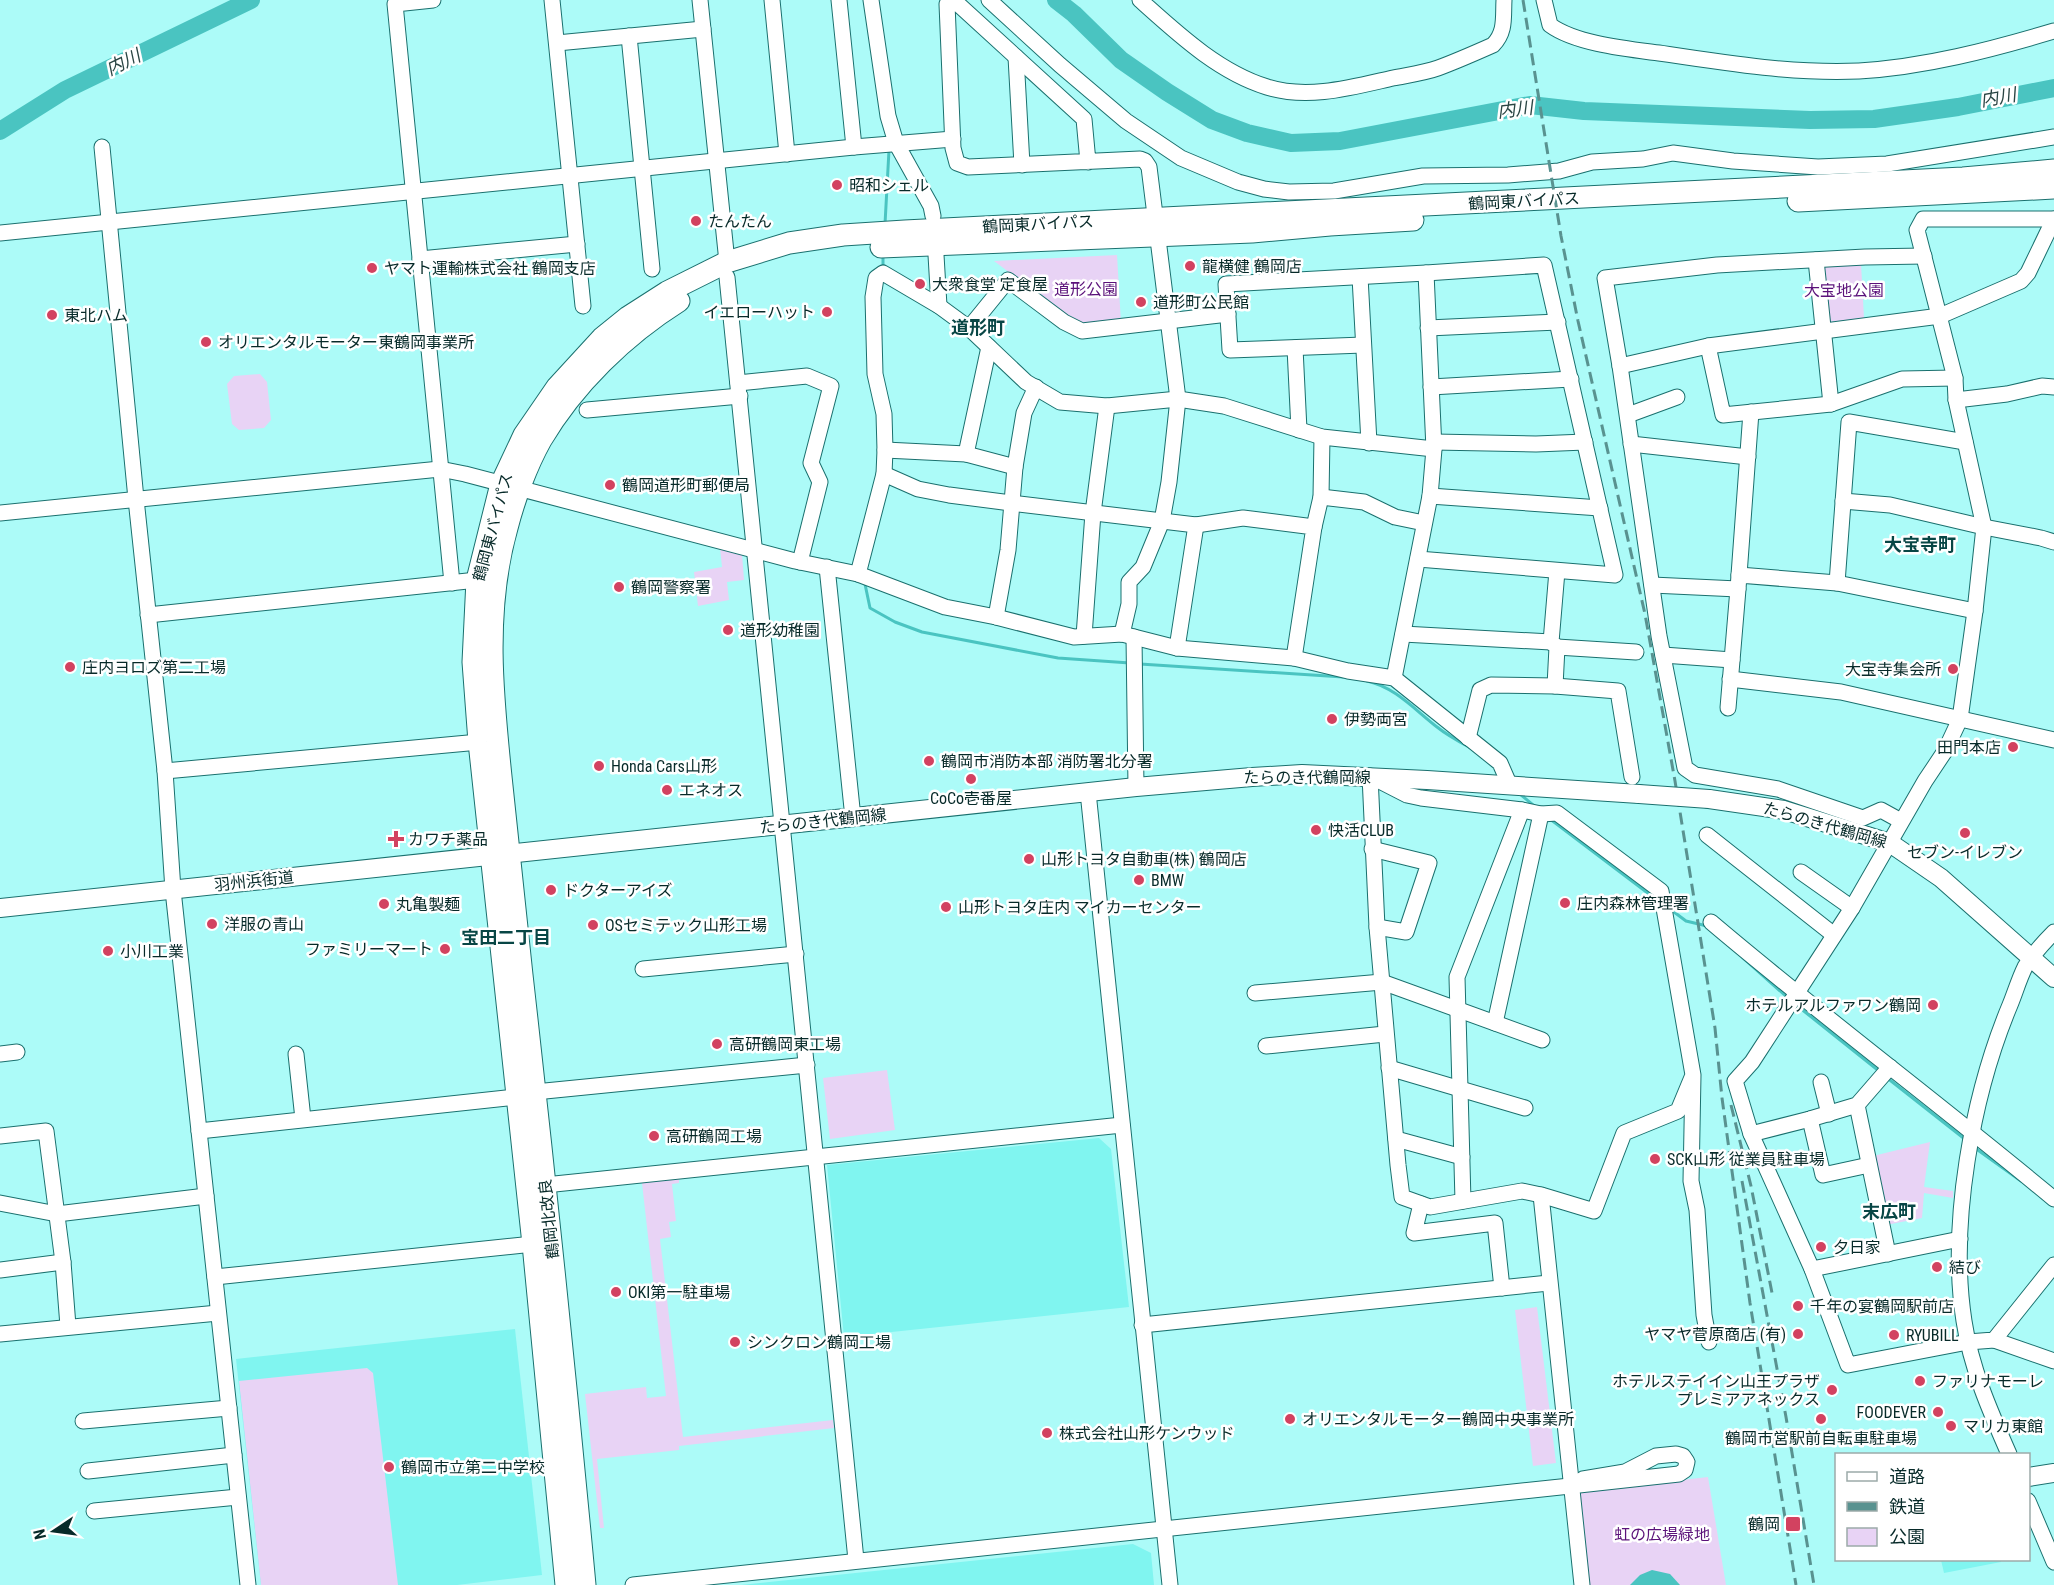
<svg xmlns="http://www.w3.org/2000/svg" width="2054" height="1585" font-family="'Roboto Condensed','Noto Sans JP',sans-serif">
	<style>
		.built { fill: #80f5f0 }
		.green { fill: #e8d3f5 }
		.water { fill: #4ac4c1 }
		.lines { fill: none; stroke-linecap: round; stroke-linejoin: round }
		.stream { stroke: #4ac4c1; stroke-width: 3 }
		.river { stroke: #4ac4c1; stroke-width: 18 }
		.minor-casing { stroke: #1a706e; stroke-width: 17 }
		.major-casing { stroke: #1a706e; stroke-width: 20 }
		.highway-casing { stroke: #1a706e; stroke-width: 23 }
		.minor { stroke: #fff; stroke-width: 15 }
		.major { stroke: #fff; stroke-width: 18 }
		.highway { stroke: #fff; stroke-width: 21 }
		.rail { stroke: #599290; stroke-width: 3; stroke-dasharray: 12 6; stroke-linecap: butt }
		.major-bridge-casing { stroke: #1a706e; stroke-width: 20; stroke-linecap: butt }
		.major-bridge { stroke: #fff; stroke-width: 18 }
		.poi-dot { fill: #d24260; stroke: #fff; stroke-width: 2 }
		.labels { text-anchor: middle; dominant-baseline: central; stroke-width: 5; stroke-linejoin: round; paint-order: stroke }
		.poi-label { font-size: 16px; fill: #072a29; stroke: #fff; text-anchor: start }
		.street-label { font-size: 16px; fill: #072a29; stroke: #fff }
		.park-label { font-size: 16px; fill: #5b127a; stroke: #fff }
		.water-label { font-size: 18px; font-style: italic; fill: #2a4544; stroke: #fff }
		.neighbourhood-label { font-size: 18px; font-weight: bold; fill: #084645; stroke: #fff }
	</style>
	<rect width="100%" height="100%" fill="#acfbf8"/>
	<!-- built -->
	<g class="built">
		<path d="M1099 1138 1111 1149 1129 1307 844 1337 827 1165Z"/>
		<path d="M515 1329 542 1575 457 1585H261L236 1359Z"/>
		<path d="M1133 1544 1151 1553 1154 1585H741Z"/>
		<path d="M1941 1560H2001V1562L1944 1573Z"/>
	</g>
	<!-- green -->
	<g class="green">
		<path d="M1117 255 1121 323 1086 326 1070 318 994 261Z"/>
		<path d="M1861 264 1864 318 1829 322 1821 265Z"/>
		<path d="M260 374 267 382 271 420 264 428 239 430 232 424 227 384 234 376Z"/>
		<path d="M720 548 742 554 744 580 727 582 729 600 698 606 694 572 722 567Z"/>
		<path d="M887 1070 895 1130 830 1139 823 1078Z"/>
		<path d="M1930 1142 1924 1187 1953 1191V1198L1924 1193 1922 1218 1886 1225 1873 1156Z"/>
		<path d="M679 1178V1183L672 1184 676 1221 669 1222 671 1237 660 1239 683 1437 833 1420 834 1428 679 1446V1450L597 1459 604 1528H600L585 1394 646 1387 647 1398 666 1396 642 1183Z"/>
		<path d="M1537 1307 1556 1463 1533 1466 1515 1310Z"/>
		<path d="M367 1368 373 1373 398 1585H261L239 1381Z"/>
		<path d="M1708 1477 1726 1585H1587L1577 1492Z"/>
	</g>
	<!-- water -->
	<path class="water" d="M1652 1570 1670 1574 1680 1585H1630L1640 1575Z"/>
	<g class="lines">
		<!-- stream -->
		<g class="stream">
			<path d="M885 224 889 150"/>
			<path d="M883 269V254"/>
			<path d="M865 584 870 608 895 622 922 632 1058 658 1130 663"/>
			<path d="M1140 664 1343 677"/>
			<path d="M1367 681C1395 687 1415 710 1437 727 1447 735 1458 741 1469 747"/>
			<path d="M1520 794 1533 805"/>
			<path d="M1550 819 1657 900"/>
			<path d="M1670 909 1686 921 1707 926"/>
			<path d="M1743 958 1788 998"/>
			<path d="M1795 1004 1879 1071"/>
			<path d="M1886 1077 1966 1140"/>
			<path d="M1975 1148 2021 1181"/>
		</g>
		<!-- river -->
		<g class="river">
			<path d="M1056 0 1074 14 1121 60 1167 92 1212 120 1247 133 1291 143 1340 141 1530 105 1584 111 1810 120 1874 119 1958 107 2054 88"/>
			<path d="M0 131 65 90 251 0"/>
		</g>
		<defs>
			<g id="minor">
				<path d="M433 0 395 4 452 583"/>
				<path d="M552 0 583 306"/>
				<path d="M700 0 727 262"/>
				<path d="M772 0 787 154"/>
				<path d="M839 0 854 147"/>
				<path d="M871 0 888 116 896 143 931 206 933 216"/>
				<path d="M989 0 1060 65 1126 121 1181 158 1238 182 1264 189 1289 192 1334 191 1423 176 1508 175 1559 171 1592 162 1643 159 1673 153 1733 161 1818 167 1887 164 2054 137"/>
				<path d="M1140 0C1177 33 1218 72 1267 87 1308 100 1353 87 1393 78 1408 75 1424 73 1438 68 1457 61 1475 53 1493 45 1506 32 1503 17 1504 0"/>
				<path d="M1544 0 1550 25C1576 44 1628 49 1659 53 1725 63 1793 74 1859 71 1925 67 1990 50 2054 31"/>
				<path d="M629 36 652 269"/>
				<path d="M557 43 703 29"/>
				<path d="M1016 57 1022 165"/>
				<path d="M102 147 136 499 165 771 173 890 248 1585"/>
				<path d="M1088 162 1084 119 958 4H947L953 148 957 163 968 167 1140 159 1145 161 1149 167 1178 399 1169 482 1162 521 1143 567 1129 582V604L1122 634"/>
				<path d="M2054 219H1923L1917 230 1955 378 1956 400 1984 527 1975 611 1960 719 1945 751 1925 781 1852 908 1752 1062 1735 1081 1751 1134 1812 1269 1848 1365 1968 1342 1994 1340 2054 1265"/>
				<path d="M0 233 854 147 953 139"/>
				<path d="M936 255 939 306"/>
				<path d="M420 259 577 244"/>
				<path d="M1816 260 1831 404"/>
				<path d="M727 277 856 1560"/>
				<path d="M1360 277 1369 443"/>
				<path d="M969 328 1008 280 1064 322 1082 331 1228 314"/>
				<path d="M1428 328 1558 322"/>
				<path d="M1363 345 1230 350 1226 284 1426 273 1544 265 1615 575 1418 559"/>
				<path d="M1708 346 1723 415 1831 404 1902 379 1955 378"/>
				<path d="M1295 348 1299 430"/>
				<path d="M1620 366 1708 346 1940 316 2021 281 2028 273 2054 219"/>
				<path d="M738 383 807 376 831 386 811 463 820 482 800 562"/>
				<path d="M1431 387 1571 379"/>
				<path d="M1956 400 2007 394 2042 386 2054 387"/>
				<path d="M587 410 740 396"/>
				<path d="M1628 415 1677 397"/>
				<path d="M1434 442 1536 444 1585 442"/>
				<path d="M1631 444 1748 457"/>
				<path d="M885 450 966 454 1015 467"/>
				<path d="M966 454 989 347"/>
				<path d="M884 474 918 489 949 495 1011 503 1196 525 1243 518 1314 527 1294 658"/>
				<path d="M1430 496 1600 508"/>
				<path d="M1321 497 1364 502 1395 517 1424 523"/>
				<path d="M1843 501 1890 505 1984 527 2041 538 2054 542"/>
				<path d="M0 513 440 469 465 474 795 561 858 574 945 607 996 617 1074 637 1122 634 1177 648 1294 658 1348 671 1394 678 1500 763 1510 786"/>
				<path d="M1314 527 1321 497 1322 437"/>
				<path d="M827 567 853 818"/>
				<path d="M858 574 884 474 885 450 884 414 875 374 873 297 876 278 883 273 939 306 969 328 1026 382 1060 402 1107 406 1178 399 1224 406 1322 437 1434 449"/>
				<path d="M1739 575 1751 412"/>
				<path d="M1837 583 1849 422 1965 442"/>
				<path d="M1652 585 1738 589 1739 575 1837 583 1975 611"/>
				<path d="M148 615 477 580"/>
				<path d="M996 617 1008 550 1015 467 1024 413 1036 387"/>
				<path d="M1403 634 1551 642"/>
				<path d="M1084 636 1093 513 1107 406"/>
				<path d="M1134 637 1136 787"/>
				<path d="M1557 647 1636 652"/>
				<path d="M1177 648 1196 525"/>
				<path d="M1663 655 1732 660"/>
				<path d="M1394 678 1430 496 1434 449 1426 273"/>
				<path d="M1730 679 1841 692 2054 740"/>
				<path d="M1555 686 1618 691 1632 777"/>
				<path d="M1728 708 1738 589"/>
				<path d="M1468 738 1480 690 1491 685 1555 686 1557 647 1551 642 1557 571"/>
				<path d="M165 771 479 742"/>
				<path d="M1088 792 1170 1585"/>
				<path d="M1901 821 1881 810 1863 818 1778 789 1695 775 1685 768 1659 636 1620 366 1605 278 1717 265 1865 257 1924 256"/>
				<path d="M1707 835 1834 935"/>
				<path d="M1372 849 1429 863 1406 932 1377 927"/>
				<path d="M1801 872 1852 908"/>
				<path d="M1711 922C1823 1017 1941 1105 2054 1199"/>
				<path d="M643 969 796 954"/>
				<path d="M1255 993 1382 982 1542 1040"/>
				<path d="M1495 1023 1541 814"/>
				<path d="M1266 1046 1385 1034"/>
				<path d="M0 1054 17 1052"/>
				<path d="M296 1054 303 1119"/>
				<path d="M1389 1068 1525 1108"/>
				<path d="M1693 1075 1678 1111 1624 1133 1594 1211 1541 1195 1522 1191 1430 1207 1402 1197 1398 1165 1377 927 1370 776 1407 795 1421 798 1522 810 1541 814 1557 813 1661 891 1693 1075 1691 1181 1697 1210 1704 1315 1709 1342"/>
				<path d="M1821 1082 1829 1114"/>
				<path d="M535 1092 807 1065"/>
				<path d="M1857 1105 1888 1254"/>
				<path d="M1810 1119 1823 1175 1869 1165"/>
				<path d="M199 1131 516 1097"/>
				<path d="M1751 1134 1810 1119 1857 1105 1890 1067"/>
				<path d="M0 1136 46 1131 63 1262 68 1326"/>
				<path d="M1396 1139 1462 1157"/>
				<path d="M545 1185 1122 1125"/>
				<path d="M1541 1195 1582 1585"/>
				<path d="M1463 1201 1457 977 1522 810"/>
				<path d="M0 1203 57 1214 206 1196"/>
				<path d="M1421 1204 1414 1233 1495 1223 1502 1288"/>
				<path d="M1812 1269 1960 1239"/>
				<path d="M0 1270 63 1262"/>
				<path d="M215 1277 533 1244"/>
				<path d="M1142 1325 1549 1283"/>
				<path d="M0 1334 218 1313"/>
				<path d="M1994 1340 2054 1361"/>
				<path d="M83 1421 229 1408"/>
				<path d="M1676 1454 1683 1456 1687 1462 1685 1470 1679 1474 1570 1486 1583 1479 1625 1472 1656 1456Z"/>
				<path d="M2009 1454C1990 1411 1971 1368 1964 1321 1949 1224 1972 1096 2010 1005 2015 993 2019 979 2025 967 2033 954 2043 943 2054 932"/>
				<path d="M88 1471 234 1455"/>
				<path d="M2028 1501 2054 1562"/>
				<path d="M94 1511 238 1497"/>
				<path d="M633 1585 1570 1486"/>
			</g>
			<g id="major">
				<path d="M1709 799 1784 810 1890 843 1941 878 2054 978"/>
				<path d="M0 908 1136 787 1252 777 1302 774 1427 780 1639 794"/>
				<path d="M2028 1477 2054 1473"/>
			</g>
			<g id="highway">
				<path d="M1798 201 2054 188"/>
				<path d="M881 247 1252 232 1330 225 1413 220"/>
				<path d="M566 1585 533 1244 479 742 473 662 477 580 501 484 524 435 557 387 602 338 628 317 667 292 727 262 789 243 843 235 905 231 1963 178 2054 170"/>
				<path d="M585 1585C566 1382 545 1178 522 975 515 912 509 849 502 786 493 700 483 613 507 528 514 500 527 465 541 440 574 384 625 335 679 301"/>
			</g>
		</defs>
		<!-- minor casing -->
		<use href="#minor" class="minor-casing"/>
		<!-- major casing -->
		<use href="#major" class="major-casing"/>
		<!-- highway casing -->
		<use href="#highway" class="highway-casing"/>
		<!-- minor -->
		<use href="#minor" class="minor"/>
		<!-- major -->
		<use href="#major" class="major"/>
		<!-- highway -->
		<use href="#highway" class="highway"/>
		<!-- rail -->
		<g class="rail">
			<path d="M1523 0 1561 236 1578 321 1645 614 1675 781 1715 1028 1722 1098 1750 1303 1796 1585"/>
			<path d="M1731 1105 1751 1186 1773 1298"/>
			<path d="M1742 1181 1786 1417 1814 1585"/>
		</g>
		<defs>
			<path id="major-bridge" d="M1639 794 1709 799"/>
		</defs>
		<!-- major-bridge casing -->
		<use href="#major-bridge" class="major-bridge-casing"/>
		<!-- major-bridge -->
		<use href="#major-bridge" class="major-bridge"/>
	</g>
	<!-- markers -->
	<g class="poi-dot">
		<circle cx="837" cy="185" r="6"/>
		<circle cx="696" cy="221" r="6"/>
		<circle cx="1190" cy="266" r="6"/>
		<circle cx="372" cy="268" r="6"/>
		<circle cx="920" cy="284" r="6"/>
		<circle cx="1141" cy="302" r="6"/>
		<circle cx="827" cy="312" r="6"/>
		<circle cx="52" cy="315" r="6"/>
		<circle cx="206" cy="342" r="6"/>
		<circle cx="610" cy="485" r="6"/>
		<circle cx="619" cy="587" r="6"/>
		<circle cx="728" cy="630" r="6"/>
		<circle cx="70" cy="667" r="6"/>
		<circle cx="1953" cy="669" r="6"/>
		<circle cx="1332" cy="719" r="6"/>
		<circle cx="2013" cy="747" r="6"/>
		<circle cx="929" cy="761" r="6"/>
		<circle cx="599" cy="766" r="6"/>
		<circle cx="971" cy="779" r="6"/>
		<circle cx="667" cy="790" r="6"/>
		<circle cx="1316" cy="830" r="6"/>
		<circle cx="1965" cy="833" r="6"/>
		<path d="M393 830h6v6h6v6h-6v6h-6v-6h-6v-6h6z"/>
		<circle cx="1029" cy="859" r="6"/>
		<circle cx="1139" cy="880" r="6"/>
		<circle cx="551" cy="890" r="6"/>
		<circle cx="1565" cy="903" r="6"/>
		<circle cx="384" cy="904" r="6"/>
		<circle cx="946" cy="907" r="6"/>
		<circle cx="212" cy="924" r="6"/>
		<circle cx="593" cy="925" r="6"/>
		<circle cx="445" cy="949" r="6"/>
		<circle cx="108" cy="951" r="6"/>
		<circle cx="1933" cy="1005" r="6"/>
		<circle cx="717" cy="1044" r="6"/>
		<circle cx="654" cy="1136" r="6"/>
		<circle cx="1655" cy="1159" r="6"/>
		<circle cx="1821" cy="1247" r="6"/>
		<circle cx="1937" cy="1267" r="6"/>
		<circle cx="616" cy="1292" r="6"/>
		<circle cx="1798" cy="1306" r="6"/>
		<circle cx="1798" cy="1334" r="6"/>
		<circle cx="1894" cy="1335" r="6"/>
		<circle cx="735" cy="1342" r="6"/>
		<circle cx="1920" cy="1381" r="6"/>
		<circle cx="1832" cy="1390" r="6"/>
		<circle cx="1938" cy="1412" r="6"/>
		<circle cx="1290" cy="1419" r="6"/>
		<circle cx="1821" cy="1419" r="6"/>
		<circle cx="1951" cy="1426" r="6"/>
		<circle cx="1047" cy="1433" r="6"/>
		<circle cx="389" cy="1467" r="6"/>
		<rect x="1785" y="1516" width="16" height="16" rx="3"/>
	</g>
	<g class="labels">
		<!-- poi labels -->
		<g class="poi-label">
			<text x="849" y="185">昭和シェル</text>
			<text x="708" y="221">たんたん</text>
			<text x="1202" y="266">龍横健 鶴岡店</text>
			<text x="384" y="268">ヤマト運輸株式会社 鶴岡支店</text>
			<text x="932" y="284">大衆食堂 定食屋</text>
			<text x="1153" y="302">道形町公民館</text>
			<text x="815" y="312" text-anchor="end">イエローハット</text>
			<text x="64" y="315">東北ハム</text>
			<text x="218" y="342">オリエンタルモーター東鶴岡事業所</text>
			<text x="622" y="485">鶴岡道形町郵便局</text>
			<text x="631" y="587">鶴岡警察署</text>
			<text x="740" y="630">道形幼稚園</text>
			<text x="82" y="667">庄内ヨロズ第二工場</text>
			<text x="1941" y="669" text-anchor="end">大宝寺集会所</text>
			<text x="1344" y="719">伊勢両宮</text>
			<text x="2001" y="747" text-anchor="end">田門本店</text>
			<text x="941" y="761">鶴岡市消防本部 消防署北分署</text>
			<text x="611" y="766">Honda Cars山形</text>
			<text x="679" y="790">エネオス</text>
			<text x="971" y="798" text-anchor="middle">CoCo壱番屋</text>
			<text x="1328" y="830">快活CLUB</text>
			<text x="408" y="839">カワチ薬品</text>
			<text x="1965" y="852" text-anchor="middle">セブン-イレブン</text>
			<text x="1041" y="859">山形トヨタ自動車(株) 鶴岡店</text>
			<text x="1151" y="880">BMW</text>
			<text x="563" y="890">ドクターアイズ</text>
			<text x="1577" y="903">庄内森林管理署</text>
			<text x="396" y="904">丸亀製麺</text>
			<text x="958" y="907">山形トヨタ庄内 マイカーセンター</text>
			<text x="224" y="924">洋服の青山</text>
			<text x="605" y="925">OSセミテック山形工場</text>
			<text x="433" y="949" text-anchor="end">ファミリーマート</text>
			<text x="120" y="951">小川工業</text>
			<text x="1921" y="1005" text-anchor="end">ホテルアルファワン鶴岡</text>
			<text x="729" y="1044">高研鶴岡東工場</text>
			<text x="666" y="1136">高研鶴岡工場</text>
			<text x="1667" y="1159">SCK山形 従業員駐車場</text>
			<text x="1833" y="1247">夕日家</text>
			<text x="1949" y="1267">結び</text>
			<text x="628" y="1292">OKI第一駐車場</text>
			<text x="1810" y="1306">千年の宴鶴岡駅前店</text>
			<text x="1786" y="1334" text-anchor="end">ヤマヤ菅原商店 (有)</text>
			<text x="1906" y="1335">RYUBILL</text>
			<text x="747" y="1342">シンクロン鶴岡工場</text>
			<text x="1820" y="1381" text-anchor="end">ホテルステイイン山王プラザ<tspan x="1820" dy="18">プレミアアネックス</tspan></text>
			<text x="1932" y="1381">ファリナモーレ</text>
			<text x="1926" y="1412" text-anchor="end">FOODEVER</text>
			<text x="1302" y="1419">オリエンタルモーター鶴岡中央事業所</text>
			<text x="1963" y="1426">マリカ東館</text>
			<text x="1059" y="1433">株式会社山形ケンウッド</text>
			<text x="1821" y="1438" text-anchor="middle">鶴岡市営駅前自転車駐車場</text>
			<text x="401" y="1467">鶴岡市立第二中学校</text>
			<text x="1780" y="1524" text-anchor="end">鶴岡</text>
		</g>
		<!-- street labels -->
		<g class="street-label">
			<text transform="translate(1524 201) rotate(-3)">鶴岡東バイパス</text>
			<text transform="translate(1038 224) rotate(-3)">鶴岡東バイパス</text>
			<text transform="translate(493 527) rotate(-75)">鶴岡東バイパス</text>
			<text x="1307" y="777">たらのき代鶴岡線</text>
			<text transform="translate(823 821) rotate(-6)">たらのき代鶴岡線</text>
			<text transform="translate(1825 825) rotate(16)">たらのき代鶴岡線</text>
			<text transform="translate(254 881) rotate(-6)">羽州浜街道</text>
			<text transform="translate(549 1219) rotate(-96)">鶴岡北改良</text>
		</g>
		<!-- park labels -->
		<g class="park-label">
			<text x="1086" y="289">道形公園</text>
			<text x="1844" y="290">大宝地公園</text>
			<text x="1662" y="1534">虹の広場緑地</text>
		</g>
		<!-- water labels -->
		<g class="water-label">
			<text transform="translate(123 62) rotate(-26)">内川</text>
			<text transform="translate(1998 97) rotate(-10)">内川</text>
			<text transform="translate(1515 109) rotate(-7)">内川</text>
		</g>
		<!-- neighbourhood labels -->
		<g class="neighbourhood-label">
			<text x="978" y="327">道形町</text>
			<text x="1920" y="544">大宝寺町</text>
			<text x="506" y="937">宝田二丁目</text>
			<text x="1889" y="1211">末広町</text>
		</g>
	</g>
	<!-- legend -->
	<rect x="1835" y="1453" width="195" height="108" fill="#ffffff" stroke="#9caaa9" stroke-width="1.5"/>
	<rect x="1847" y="1472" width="30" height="9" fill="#ffffff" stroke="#9caaa9" stroke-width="1.5"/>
	<text x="1889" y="1483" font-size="18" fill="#072a29">道路</text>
	<rect x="1847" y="1502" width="30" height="9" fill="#599290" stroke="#9caaa9" stroke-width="1.5"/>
	<text x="1889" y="1513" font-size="18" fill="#072a29">鉄道</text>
	<rect x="1847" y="1528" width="30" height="18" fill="#e8d3f5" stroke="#9caaa9" stroke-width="1.5"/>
	<text x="1889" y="1543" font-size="18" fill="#072a29">公園</text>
	<!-- north arrow -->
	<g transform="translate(54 1531) rotate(257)" stroke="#ffffff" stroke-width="4.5" paint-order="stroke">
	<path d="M0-4.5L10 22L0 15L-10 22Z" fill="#072a29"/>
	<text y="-9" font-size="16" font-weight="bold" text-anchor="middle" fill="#072a29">N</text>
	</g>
</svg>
